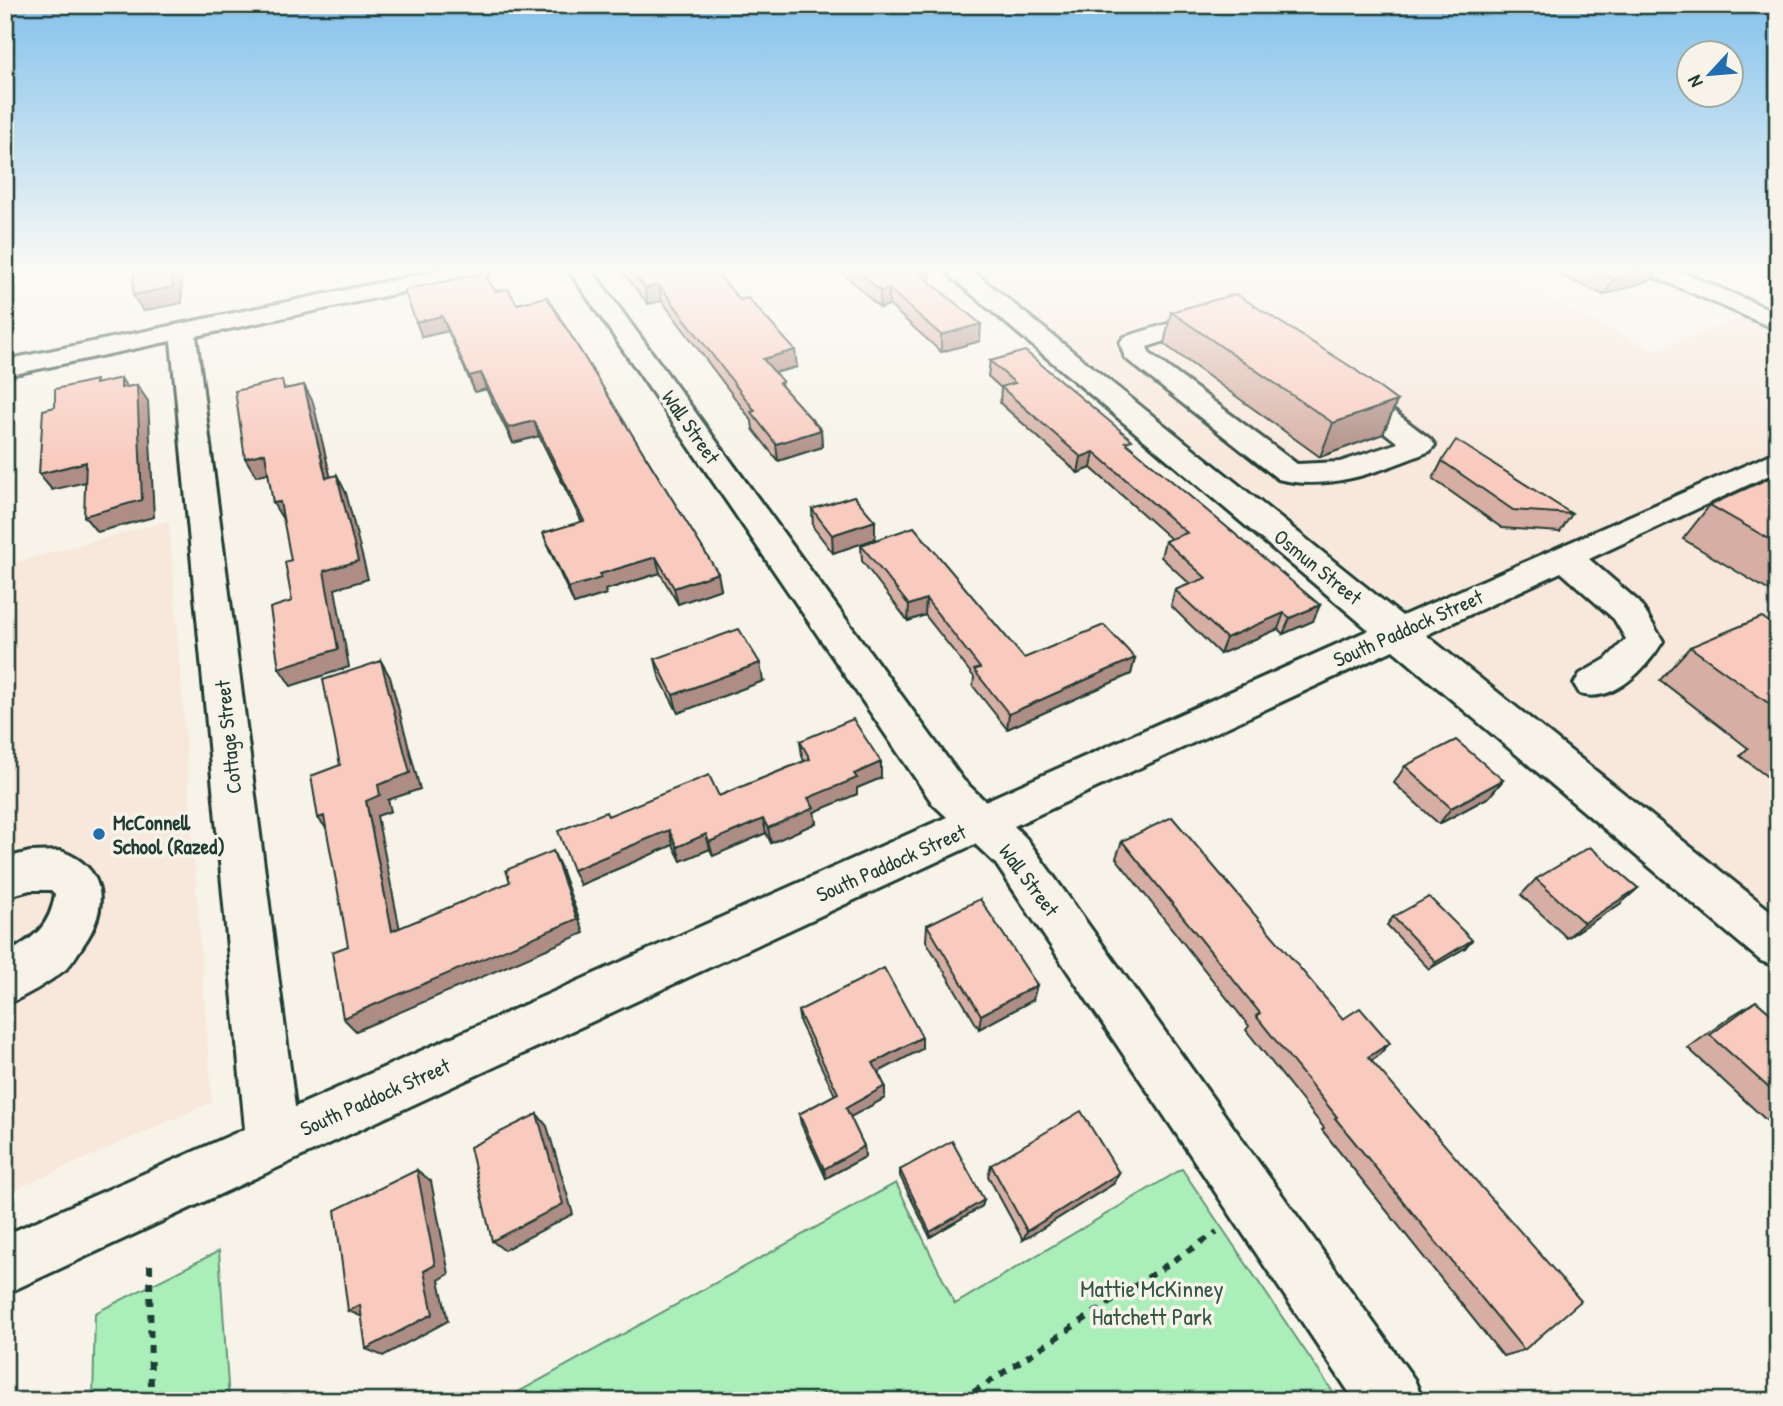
<svg xmlns="http://www.w3.org/2000/svg" width="1783" height="1406" font-family="'Patrick Hand',sans-serif">
	<style>
		.built { fill: #f8e7db }
		.green { fill: #aaefba; stroke: #649677; stroke-width: 2 }
		.lines { fill: none; stroke-linecap: round; stroke-linejoin: round }
		.minor-casing { stroke: #1f3d34; stroke-width: 6 }
		.path { stroke: #1f3d34; stroke-width: 6; stroke-dasharray: 8 8; stroke-linecap: butt }
		.minor { fill: #f7f3e8; fill-rule: evenodd }
		.wall { fill: #d6aea3; stroke: #1f3d34; stroke-width: 2 }
		.shaded-wall { fill: #ae8d85; stroke: #1f3d34; stroke-width: 2 }
		.building { fill: #f9cabe; stroke: #1f3d34; stroke-width: 2 }
		.poi-dot { fill: #1f6fb2; stroke: #f7f3e8; stroke-width: 2.5 }
		.labels { text-anchor: middle; dominant-baseline: central; stroke-width: 7; stroke-linejoin: round; paint-order: stroke }
		.street-label { font-size: 21px; fill: #1f3d34; stroke: #f7f3e8 }
		.poi-label { font-size: 21px; font-weight: bold; fill: #1f3d34; stroke: #f7f3e8; text-anchor: start }
		.near-park-label { font-size: 24px; fill: #345848; stroke: #f7f3e8 }
	</style>
	<rect width="100%" height="100%" fill="#f7f3e8"/>
	<filter id="ink" filterUnits="userSpaceOnUse"><feTurbulence type="fractalNoise" baseFrequency=".0143" numOctaves="2"/><feDisplacementMap in="SourceGraphic" scale="14" xChannelSelector="R" yChannelSelector="G"/><feConvolveMatrix kernelMatrix="1 2 1 2 8 2 1 2 1" color-interpolation-filters="sRGB"/></filter>
	<g filter="url(#ink)">
		<!-- built -->
		<g class="built">
			<path d="M977 269H1489L1654 351 1757 312 1778 320V914Z"/>
			<path d="M169 521 212 1102 5 1194V565Z"/>
		</g>
		<!-- green -->
		<g class="green">
			<path d="M1182 1169 1339 1401H502L896 1183 955 1304Z"/>
			<path d="M219 1251 229 1401H93L95 1313Z"/>
		</g>
		<g class="lines">
			<defs>
				<g id="minor">
					<path d="M447 269H491L487 274 479 276 196 336 295 1107 947 817 933 804 568 269H591L963 780 985 801 1369 630 948 274 945 269H970L1402 616 1778 451V471L1589 559 1639 602 1663 641C1647 668 1613 704 1580 694L1574 684 1580 674 1606 659 1626 639 1614 619 1561 572 1426 635 1778 917V967L1761 961 1393 650 1014 826 1026 838 1414 1379 1423 1401H1355L996 864 975 844 5 1294V1235L245 1129 171 341 5 376V360Z"/>
					<path d="M1644 269H1675L1778 313V330L1648 274Z"/>
					<path d="M1245 306 1254 309 1299 339 1430 439 1435 445 1430 451C1383 470 1330 492 1278 479L1125 358 1120 343 1124 337 1210 311ZM1240 322 1281 350 1398 443 1340 462 1297 464 1150 354 1147 347 1222 323Z"/>
					<path d="M61 851C108 868 109 910 82 947 77 954 72 963 66 969 48 983 26 996 5 1005V955C33 938 50 928 55 894L51 890H30L5 897V858L30 852Z"/>
				</g>
			</defs>
			<!-- minor casing -->
			<use href="#minor" class="minor-casing"/>
			<!-- path -->
			<g class="path">
				<path d="M150 1265 151 1401"/>
				<path d="M808 1401 820 1393 827 1401"/>
				<path d="M960 1401 1217 1232"/>
			</g>
			<!-- minor -->
			<use href="#minor" class="minor"/>
		</g>
		<!-- wall -->
		<g class="wall">
			<path d="M620 269H713L797 367 775 373 783 388 821 430 822 447 778 461 753 429 752 421 662 301 648 304Z"/>
			<path d="M839 269H927L929 281 980 341 941 352 889 305 880 308Z"/>
			<path d="M1547 269H1659L1653 279 1604 295Z"/>
			<path d="M1706 269H1726L1715 272Z"/>
			<path d="M495 291 517 304 721 589 678 604 660 573 605 590 606 594 574 604 549 549 543 533 582 522 539 436 513 443 486 389 475 392 448 331 422 337Z"/>
			<path d="M1171 312 1397 401 1383 434 1320 457 1164 344Z"/>
			<path d="M990 361 1130 447 1313 621 1283 634 1278 629 1220 654 1171 606 1175 590 1190 584 1161 557 1165 541 1171 539 1091 468 1078 473 1000 403 1001 388 988 376Z"/>
			<path d="M1442 461 1572 514 1560 532 1502 528 1433 479Z"/>
			<path d="M1778 474V589L1771 592 1683 539 1710 505Z"/>
			<path d="M812 509 875 521V539L833 553 813 527Z"/>
			<path d="M861 545 1024 658H1135L1131 674 1007 729 973 686 974 677 925 615 908 621 862 561Z"/>
			<path d="M1778 628V785L1740 756 1748 748 1660 680 1690 647Z"/>
			<path d="M655 659 763 681 678 713 659 676Z"/>
			<path d="M800 741 881 778 857 788V794L814 812 816 823 771 843 766 833 713 856 710 849 681 861 673 845 580 885 608 816 719 796 804 761 802 756Z"/>
			<path d="M1405 766 1503 780 1489 797 1439 824 1394 783Z"/>
			<path d="M1122 841 1343 1019 1377 1057 1371 1061 1524 1350 1503 1356 1322 1130 1324 1128 1246 1030 1249 1026 1116 858Z"/>
			<path d="M1536 879 1638 888 1620 904 1567 938 1521 895Z"/>
			<path d="M1393 917 1465 948 1429 969 1387 925Z"/>
			<path d="M927 925 1033 1000 979 1029 926 941Z"/>
			<path d="M1756 1001 1778 1020V1131L1688 1048 1733 1015Z"/>
			<path d="M798 1011 922 1037V1049L878 1072 885 1086V1098L850 1117 864 1146 865 1157 826 1178 801 1124 799 1114 835 1095 800 1023Z"/>
			<path d="M991 1165 1113 1184 1023 1240 988 1176Z"/>
			<path d="M900 1170 984 1200 982 1206 930 1237 900 1176Z"/>
		</g>
		<!-- shaded-wall -->
		<g class="shaded-wall">
			<path d="M172 269H181L182 303 143 311 133 295Z"/>
			<path d="M1645 269H1659L1653 279 1604 295 1614 279Z"/>
			<path d="M1717 269H1726L1715 272Z"/>
			<path d="M930 271 929 287 920 274Z"/>
			<path d="M659 285 662 301 648 304 645 288Z"/>
			<path d="M889 289V305L880 308V291Z"/>
			<path d="M442 316 448 331 422 337 416 322Z"/>
			<path d="M981 324 980 341 941 352V335Z"/>
			<path d="M795 350 797 367 765 375 763 359Z"/>
			<path d="M481 373 486 389 475 392 469 376Z"/>
			<path d="M121 378 131 394 121 388Z"/>
			<path d="M137 385 148 401 154 517 97 532 84 516Z"/>
			<path d="M304 385 313 402 335 496 326 478Z"/>
			<path d="M1397 401 1383 434 1320 457 1333 423Z"/>
			<path d="M534 421 539 436 513 443 508 428Z"/>
			<path d="M821 430 822 447 778 461 776 444Z"/>
			<path d="M1094 452 1091 468 1078 473 1081 457Z"/>
			<path d="M265 453 275 471 256 476 245 458Z"/>
			<path d="M86 462 98 479 52 490 39 474Z"/>
			<path d="M337 475 346 493 368 579 335 589 349 667 291 686 279 668 324 571Z"/>
			<path d="M280 502 284 521 273 503Z"/>
			<path d="M875 521V539L833 553 832 535Z"/>
			<path d="M656 557 660 573 605 590 606 594 574 604 568 588 600 574Z"/>
			<path d="M718 573 721 589 678 604 674 588Z"/>
			<path d="M926 599 925 615 908 621 909 605Z"/>
			<path d="M1320 605 1313 621 1283 634 1290 618Z"/>
			<path d="M1284 613 1278 629 1220 654 1226 638Z"/>
			<path d="M1135 658 1131 674 1007 729 1009 714Z"/>
			<path d="M381 661 390 677 420 789 388 800 391 811 377 816 403 945 392 931 366 801 378 785Z"/>
			<path d="M760 663 763 681 678 713 673 695Z"/>
			<path d="M881 762V778L857 788V794L814 812 816 823 771 843 768 828 808 798 854 774Z"/>
			<path d="M1503 780 1489 797 1439 824 1451 808Z"/>
			<path d="M324 816 330 833 318 818Z"/>
			<path d="M763 819 766 833 713 856 709 842Z"/>
			<path d="M669 830 673 845 580 885 573 870Z"/>
			<path d="M706 834 710 849 681 861 677 847Z"/>
			<path d="M553 851 560 866 584 933 356 1031 343 1018Z"/>
			<path d="M1638 888 1620 904 1567 938 1584 923Z"/>
			<path d="M1472 940 1465 948 1429 969 1436 962Z"/>
			<path d="M1037 985 1033 1000 979 1029 981 1015Z"/>
			<path d="M922 1037V1049L873 1075V1063Z"/>
			<path d="M1390 1043 1377 1057 1355 1071 1368 1057Z"/>
			<path d="M885 1086V1098L847 1119 846 1108Z"/>
			<path d="M537 1114 547 1126 573 1214 504 1250 492 1241Z"/>
			<path d="M864 1146 865 1157 826 1178 824 1169Z"/>
			<path d="M417 1170 431 1181 449 1274 439 1280 448 1321 383 1356 366 1349 424 1271Z"/>
			<path d="M1119 1173 1113 1184 1023 1240 1027 1231Z"/>
			<path d="M984 1200 982 1206 930 1237V1232Z"/>
			<path d="M360 1305 365 1318 348 1311Z"/>
		</g>
		<!-- building -->
		<g class="building">
			<path d="M134 269H172L173 287 133 295Z"/>
			<path d="M629 269H713L740 300 748 298 795 350 763 359 783 382 779 383 821 430 776 444 751 412 755 411 659 285 645 288Z"/>
			<path d="M856 269H927L930 271 920 274 981 324 941 335 889 289 880 291Z"/>
			<path d="M1591 269H1645L1614 279Z"/>
			<path d="M484 273 495 291 508 289 517 304 547 297 718 573 674 588 656 557 600 574 601 578 568 588 543 533 584 521 534 421 508 428 481 373 469 376 442 316 416 322 404 290Z"/>
			<path d="M1236 294 1353 368 1397 401 1333 423 1171 312Z"/>
			<path d="M1025 351 1132 440 1125 442 1320 605 1290 618 1284 613 1226 638 1175 590 1206 578 1165 541 1187 533 1094 452 1081 457 1001 387 1015 383 990 361Z"/>
			<path d="M121 378V388L137 385 142 500 84 516 86 462 39 474 43 410 55 407V389L96 380 95 384Z"/>
			<path d="M282 380 284 389 304 385 326 478 337 475 358 561 324 571 338 649 279 668 270 608 292 601 285 562 291 560 280 502 273 503 265 453 245 458 235 391Z"/>
			<path d="M1456 440 1572 514 1513 510 1442 461Z"/>
			<path d="M1778 474V544L1710 505Z"/>
			<path d="M854 496 875 521 832 535 812 509Z"/>
			<path d="M914 527 1024 658 1104 625 1135 658 1009 714 974 670 980 668 926 599 909 605 861 545Z"/>
			<path d="M1762 617 1778 628V710L1690 647Z"/>
			<path d="M739 629 760 663 673 695 655 659Z"/>
			<path d="M381 661 410 773 378 785 380 795 366 801 392 931 510 882 506 870 553 851 577 919 343 1018 332 952 348 946 324 816 318 818 311 776 340 765 323 680Z"/>
			<path d="M853 719 881 762 854 774 857 778 808 798 814 808 768 828 763 819 709 842 706 834 677 847 669 830 573 870 558 831 606 812 608 816 709 775 719 796 810 759 800 741Z"/>
			<path d="M1456 740 1503 780 1451 808 1405 766Z"/>
			<path d="M1172 817 1343 1019 1360 1008 1390 1043 1368 1057 1581 1301 1524 1350 1335 1118 1337 1117 1256 1016 1260 1013 1122 841Z"/>
			<path d="M1590 847 1638 888 1584 923 1536 879Z"/>
			<path d="M1429 897 1472 940 1436 962 1393 917Z"/>
			<path d="M980 899 1037 985 981 1015 927 925Z"/>
			<path d="M884 968 922 1037 873 1063 885 1086 846 1108 864 1146 824 1169 799 1114 838 1093 798 1011Z"/>
			<path d="M1756 1001 1778 1020V1096L1710 1035Z"/>
			<path d="M1081 1111 1119 1173 1027 1231 991 1165Z"/>
			<path d="M537 1114 563 1204 492 1241 470 1147Z"/>
			<path d="M952 1141 984 1200 930 1232 900 1170Z"/>
			<path d="M417 1170 435 1265 424 1271 433 1314 366 1349 360 1305 348 1311 335 1210Z"/>
		</g>
	</g>
	<!-- sky -->
	<linearGradient id="sky" x2="0" y2="1"><stop stop-color="#85c2ec"/><stop offset="0.58" stop-color="#fbfaf5"/><stop offset="1" stop-color="#fbfaf5" stop-opacity="0"/></linearGradient>
	<rect width="1783" height="465" fill="url(#sky)"/>
	<!-- markers -->
	<circle class="poi-dot" cx="99" cy="834" r="7"/>
	<g class="labels">
		<!-- street labels -->
		<g class="street-label">
			<text transform="translate(691 427) rotate(55)">Wall Street</text>
			<text transform="translate(1318 567) rotate(39)">Osmun Street</text>
			<text transform="translate(1408 628) rotate(-24)">South Paddock Street</text>
			<text transform="translate(228 737) rotate(-96)">Cottage Street</text>
			<text transform="translate(891 863) rotate(-24)">South Paddock Street</text>
			<text transform="translate(1029 880) rotate(53)">Wall Street</text>
			<text transform="translate(375 1097) rotate(-24)">South Paddock Street</text>
		</g>
		<!-- poi labels -->
		<g class="poi-label">
			<text x="113" y="822">McConnell<tspan x="113" dy="24">School (Razed)</tspan></text>
		</g>
		<!-- near-park labels -->
		<g class="near-park-label">
			<text x="1152" y="1288">Mattie McKinney<tspan x="1152" dy="28">Hatchett Park</tspan></text>
		</g>
	</g>
	<!-- margin -->
	<rect width="1783" height="1406" fill="none" stroke="#f7f3e8" stroke-width="28"/>
	<rect x="14" y="14" width="1755" height="1378" fill="none" stroke="#1f3d34" stroke-width="2.5" filter="url(#ink)"/>
	<!-- north arrow -->
	<g transform="translate(1710 74) rotate(244)"><circle r="33" fill="#f7f3e8" stroke="#a1aaa0" stroke-width="2"/>
	<path d="M0-5L12 26L0 18L-12 26Z" fill="#1f6fb2"/>
	<text y="-10" font-size="19" font-weight="bold" text-anchor="middle" fill="#1f3d34">N</text>
	</g>
</svg>
